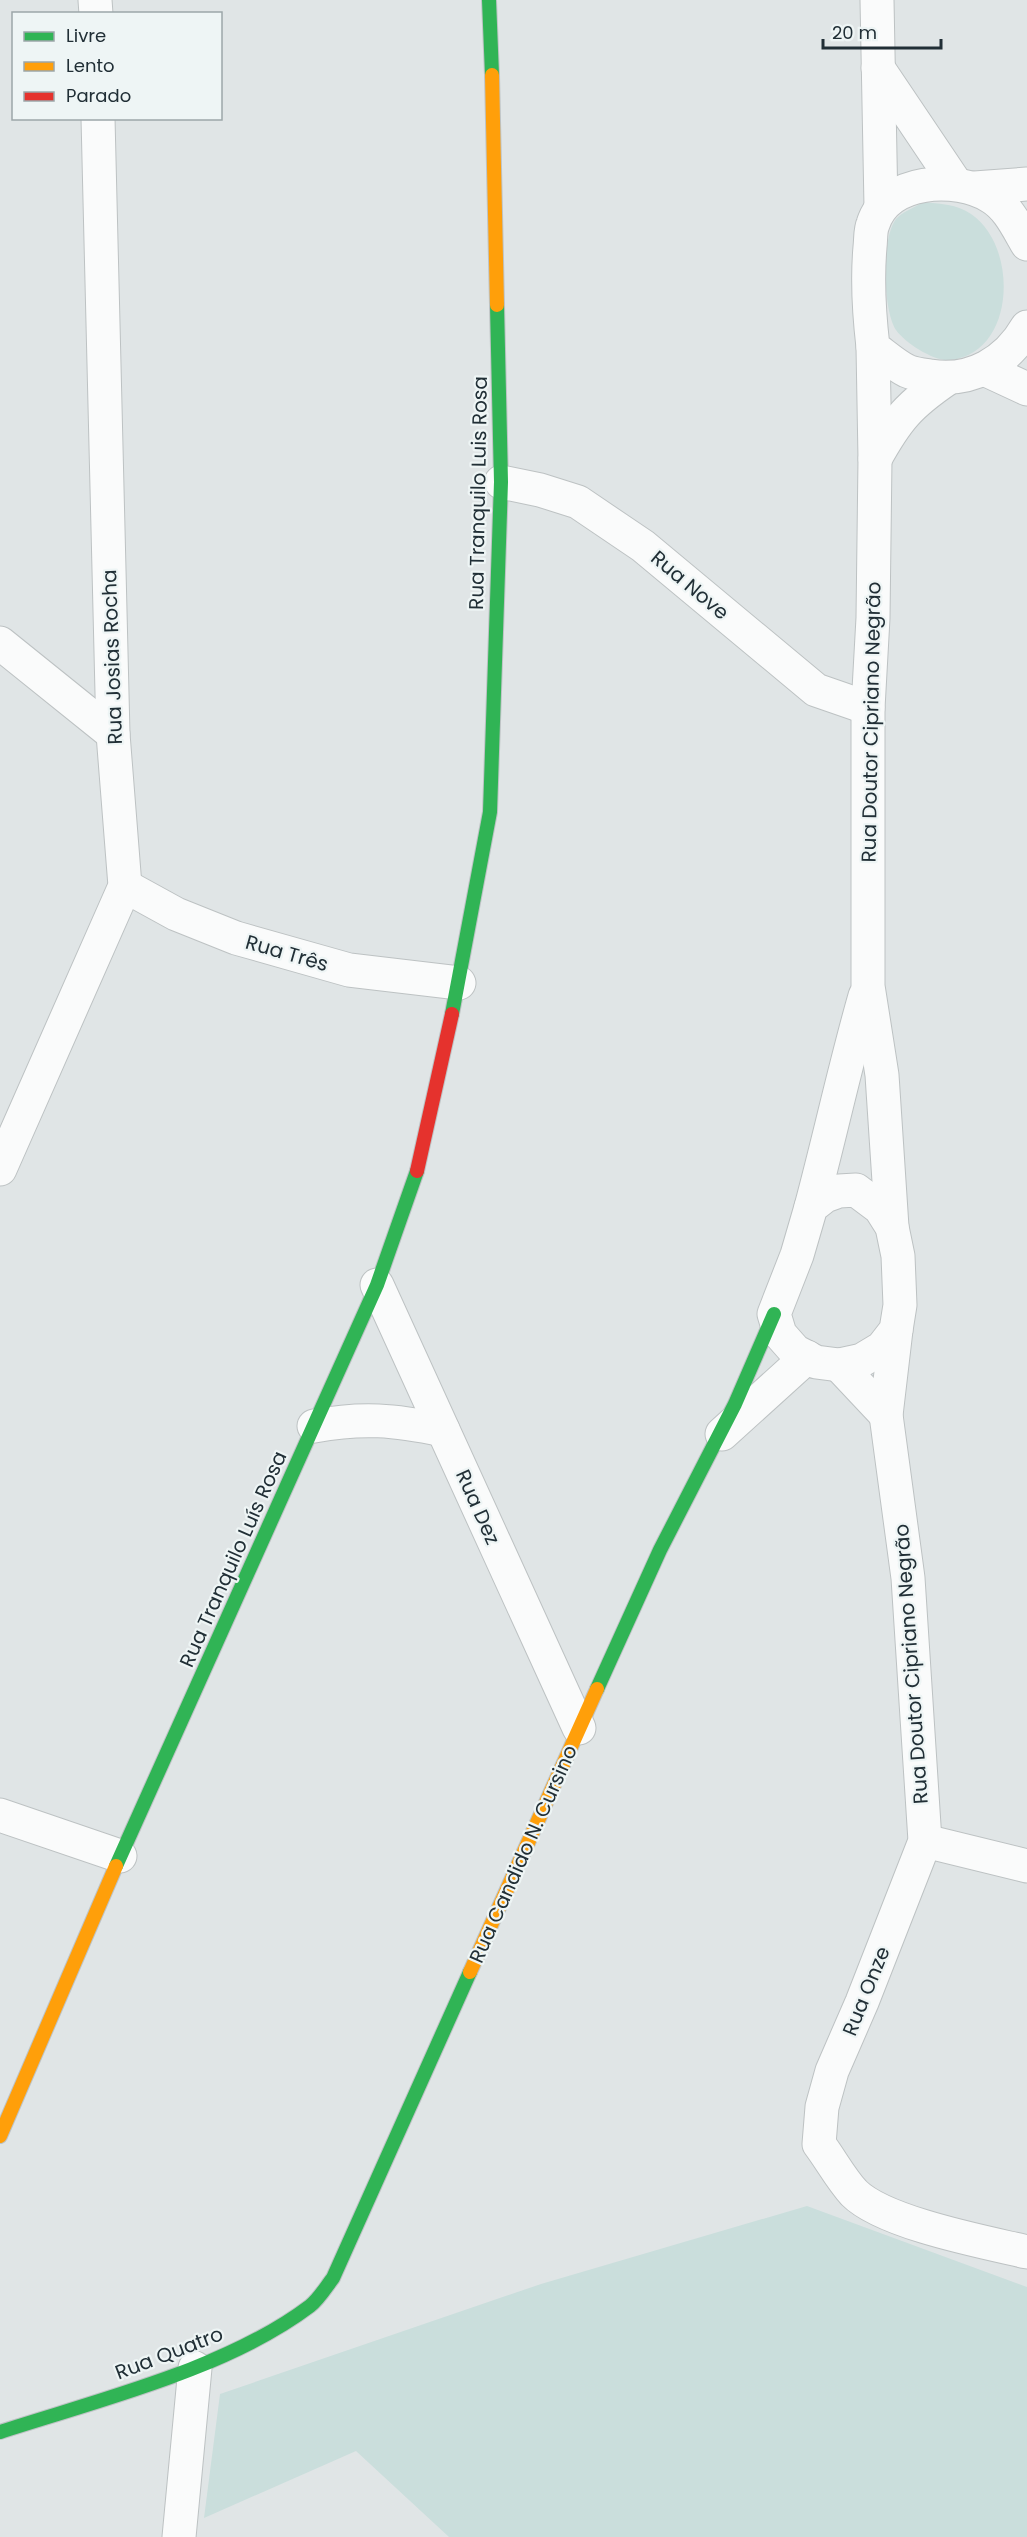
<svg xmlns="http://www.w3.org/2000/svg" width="1027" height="2537" font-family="Poppins,sans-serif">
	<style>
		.green { fill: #cadedc }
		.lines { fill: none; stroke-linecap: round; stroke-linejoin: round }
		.street-casing { stroke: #bdc2c3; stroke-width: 35 }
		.fast-casing { stroke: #bec3c5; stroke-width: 16 }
		.slow-casing { stroke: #bec3c5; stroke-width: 16 }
		.jam-casing { stroke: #bec3c5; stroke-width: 16 }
		.street { stroke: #fafbfb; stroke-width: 33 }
		.fast { stroke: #30b455; stroke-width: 14 }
		.slow { stroke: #ff9f0a; stroke-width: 14 }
		.jam { stroke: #e5322d; stroke-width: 14 }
		.labels { text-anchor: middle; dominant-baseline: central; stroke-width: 4.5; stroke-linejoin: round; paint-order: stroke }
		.street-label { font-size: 20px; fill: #212f36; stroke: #eef5f5 }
	</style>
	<rect width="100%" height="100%" fill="#e0e5e6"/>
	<!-- green -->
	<g class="green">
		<path d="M923 202C940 204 957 204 971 214 1019 246 1016 354 950 360 935 362 905 343 896 330 883 311 881 238 896 219 902 212 916 207 923 202Z"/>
		<path d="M807 2206 1027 2287V2537H449L356 2451 204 2518 220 2394 541 2284Z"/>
	</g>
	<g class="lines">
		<defs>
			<g id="street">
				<path d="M95 0 96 14"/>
				<path d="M877 0 881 207"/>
				<path d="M878 68 956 184"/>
				<path d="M975 188 1027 184"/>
				<path d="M1027 244C1017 227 1008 207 991 197 956 175 887 179 873 224 870 231 871 239 870 247 867 281 869 313 873 347 884 355 895 365 907 371 914 374 923 375 930 376 971 383 1007 362 1027 327"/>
				<path d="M873 347 875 459 873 618 868 708V986L882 1075 892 1227"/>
				<path d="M984 369 1027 389"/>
				<path d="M875 459C897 419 909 405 947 379"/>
				<path d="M501 482 540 490 578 502 643 546 816 690 868 708"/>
				<path d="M0 643 113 734"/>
				<path d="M125 886 176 914 236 938 349 970 459 983"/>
				<path d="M0 1169 125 886 113 734 98 118"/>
				<path d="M856 1190 880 1208 892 1227 898 1256 900 1305 896 1330 882 1348 862 1360 839 1365 816 1362 795 1351 780 1334 774 1314 797 1255 811 1207 825 1196 839 1191Z"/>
				<path d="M811 1207C830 1136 845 1066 865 996"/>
				<path d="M377 1285 579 1728"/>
				<path d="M896 1330 886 1415 908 1578 925 1841 862 2002 832 2071 822 2107 819 2144C831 2160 841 2179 854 2193 884 2223 984 2242 1027 2252"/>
				<path d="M839 1365 886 1415"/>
				<path d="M314 1426C363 1417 394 1420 443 1430"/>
				<path d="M722 1434 807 1357"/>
				<path d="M0 1815 120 1856"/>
				<path d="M925 1841 1027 1866"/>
				<path d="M179 2537 195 2368"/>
			</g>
			<g id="fast">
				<path d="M489 0 492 75"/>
				<path d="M452 1014 490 812 501 482 497 305"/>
				<path d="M597 1689 660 1550 735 1404 774 1314"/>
				<path d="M116 1866 377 1285 417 1171"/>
				<path d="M0 2432C98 2400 227 2369 310 2306 319 2299 326 2287 333 2278L470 1972"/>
			</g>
			<g id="slow">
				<path d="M492 75 497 305"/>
				<path d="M470 1972 597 1689"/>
				<path d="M0 2136 116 1866"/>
			</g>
			<path id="jam" d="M417 1171 452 1014"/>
		</defs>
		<!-- street casing -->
		<use href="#street" class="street-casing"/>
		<!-- fast casing -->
		<use href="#fast" class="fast-casing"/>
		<!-- slow casing -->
		<use href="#slow" class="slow-casing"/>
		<!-- jam casing -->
		<use href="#jam" class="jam-casing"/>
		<!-- street -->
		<use href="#street" class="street"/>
		<!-- fast -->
		<use href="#fast" class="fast"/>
		<!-- slow -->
		<use href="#slow" class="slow"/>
		<!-- jam -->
		<use href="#jam" class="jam"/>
	</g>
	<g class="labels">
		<!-- street labels -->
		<g class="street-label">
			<text transform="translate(478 493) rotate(-89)">Rua Tranquilo Luis Rosa</text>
			<text transform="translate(690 585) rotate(40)">Rua Nove</text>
			<text transform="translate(112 657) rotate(-92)">Rua Josias Rocha</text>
			<text transform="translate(871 722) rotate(-89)">Rua Doutor Cipriano Negrão</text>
			<text transform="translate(287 953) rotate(16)">Rua Três</text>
			<text transform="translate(478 1507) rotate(66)">Rua Dez</text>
			<text transform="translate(233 1559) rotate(-66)">Rua Tranquilo Luís Rosa</text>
			<text transform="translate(911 1664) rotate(-94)">Rua Doutor Cipriano Negrão</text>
			<text transform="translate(523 1854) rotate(-66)">Rua Candido N. Cursino</text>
			<text transform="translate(866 1991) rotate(-68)">Rua Onze</text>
			<text transform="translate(169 2353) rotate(-21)">Rua Quatro</text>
		</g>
	</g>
	<!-- legend -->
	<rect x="12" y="12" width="210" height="108" fill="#eef5f5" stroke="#9ca6a9" stroke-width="1.5"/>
	<rect x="24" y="32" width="30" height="9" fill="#30b455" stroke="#9ca6a9" stroke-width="1.5"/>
	<text x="66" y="42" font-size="18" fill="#212f36">Livre</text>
	<rect x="24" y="62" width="30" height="9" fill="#ff9f0a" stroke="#9ca6a9" stroke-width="1.5"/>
	<text x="66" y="72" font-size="18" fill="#212f36">Lento</text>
	<rect x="24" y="92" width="30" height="9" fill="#e5322d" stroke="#9ca6a9" stroke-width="1.5"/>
	<text x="66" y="102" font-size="18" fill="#212f36">Parado</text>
	<!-- scale -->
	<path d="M823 39v9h118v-9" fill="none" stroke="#212f36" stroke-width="3"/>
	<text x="832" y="39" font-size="18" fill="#212f36" stroke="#eef5f5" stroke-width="4.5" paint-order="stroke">20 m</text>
</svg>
